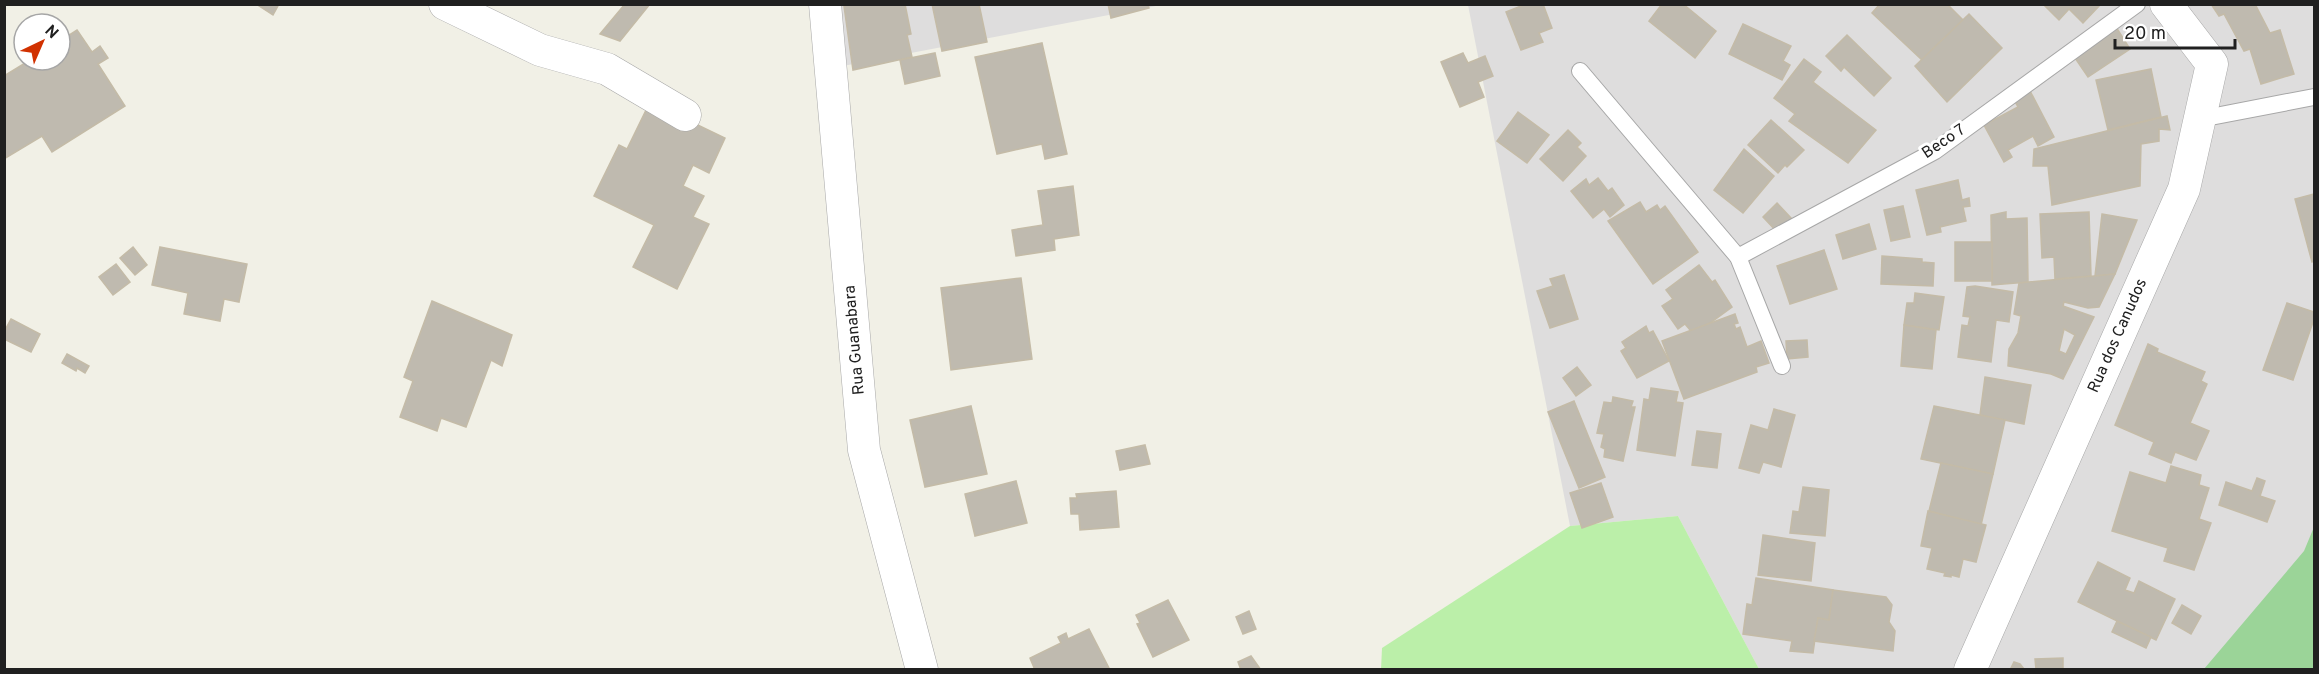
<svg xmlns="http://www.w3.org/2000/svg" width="2319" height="674" font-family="Overpass,sans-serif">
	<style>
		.residential { fill: #dedddd }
		.grass { fill: #bbefa9 }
		.forest { fill: #9bd498 }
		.building { fill: #bfbaaf; stroke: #c4bba7; stroke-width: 1.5; fill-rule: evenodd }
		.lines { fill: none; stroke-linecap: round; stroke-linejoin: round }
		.service-casing { stroke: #a7a7a7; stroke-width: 18 }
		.minor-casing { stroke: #a7a7a7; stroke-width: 33 }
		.service { stroke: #fff; stroke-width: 16 }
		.minor { stroke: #fff; stroke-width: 32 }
		.labels { text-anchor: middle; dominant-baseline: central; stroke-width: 6; stroke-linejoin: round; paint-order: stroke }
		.street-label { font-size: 16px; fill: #202020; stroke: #fff }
	</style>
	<rect width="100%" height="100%" fill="#f1f0e6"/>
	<!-- residential -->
	<g class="residential">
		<path d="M839 4 1161 5 843 66Z"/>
		<path d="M1468 5H2314V669H1759L1678 516 1570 526Z"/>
	</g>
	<!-- grass -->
	<path class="grass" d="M1678 516 1759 669 1381 670 1382 648 1570 526Z"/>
	<!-- forest -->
	<path class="forest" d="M2314 527V669H2204L2304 551Z"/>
	<!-- building -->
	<g class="building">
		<path d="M256 4H279L273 15Z"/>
		<path d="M625 4H650L620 41 600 34Z"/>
		<path d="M852 4H905L911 34 907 35 912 57 853 70 844 6Z"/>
		<path d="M932 4H979L987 42 942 51Z"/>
		<path d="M1108 4H1148L1149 8 1111 18Z"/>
		<path d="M1526 4H1543L1552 28 1539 33 1543 42 1521 50 1506 12Z"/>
		<path d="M1662 4H1683L1716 31 1695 58 1649 21Z"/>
		<path d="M1880 4H1947L1963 20 1922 60 1872 13Z"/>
		<path d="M2043 4H2101L2083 23 2069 9 2059 20Z"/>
		<path d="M2211 4H2255L2270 33 2280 30 2294 74 2261 84 2250 49 2244 51 2224 14 2219 16Z"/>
		<path d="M1969 14 2002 48 1947 102 1915 66Z"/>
		<path d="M1743 24 1791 46 1783 61 1790 65 1782 80 1729 54Z"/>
		<path d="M2116 27 2130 49 2088 77 2073 55Z"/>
		<path d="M77 30 92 52 100 46 108 58 98 64 125 106 52 152 42 136 4 159V76L30 60H60V41Z"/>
		<path d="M1847 35 1891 78 1874 96 1844 67 1841 71 1826 56Z"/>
		<path d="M1042 43 1067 154 1045 159 1042 144 997 154 975 57Z"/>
		<path d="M935 53 940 76 905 84 900 60Z"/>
		<path d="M1463 53 1468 63 1485 56 1493 76 1478 82 1484 97 1460 107 1441 62Z"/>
		<path d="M1804 59 1821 72 1813 82 1876 130 1848 163 1789 121 1795 114 1774 98Z"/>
		<path d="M2151 69 2161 117 2108 130 2096 80Z"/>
		<path d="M2028 87 2054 137 2038 146 2033 136 2008 150 2012 157 2004 162 1984 125 2018 107 2013 98Z"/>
		<path d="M650 102 725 138 709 173 693 165 683 186 704 196 693 217 709 224 677 289 633 267 654 225 594 196 619 145 627 149Z"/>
		<path d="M1518 112 1549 135 1527 163 1497 141Z"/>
		<path d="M2167 116 2170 130 2159 129V141L2141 144 2140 186 2052 205 2048 166H2033L2034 149Z"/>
		<path d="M1771 120 1804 150 1787 167 1785 165 1778 173 1748 145Z"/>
		<path d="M1568 130 1581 143 1577 147 1586 156 1563 181 1540 159Z"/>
		<path d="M1744 149 1774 176 1743 213 1714 190Z"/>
		<path d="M1598 178 1608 191 1612 188 1624 205 1610 217 1604 209 1593 218 1571 191 1586 179 1589 185Z"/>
		<path d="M1958 180 1962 200 1969 198 1970 206 1963 207 1966 221 1940 227 1941 232 1927 235 1916 190Z"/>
		<path d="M1073 186 1079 235 1054 239 1055 250 1016 256 1012 230 1043 225 1038 191Z"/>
		<path d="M2314 194V261L2312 262 2295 199Z"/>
		<path d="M1640 202 1646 212 1657 205 1660 210 1665 206 1698 252 1653 284 1608 221Z"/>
		<path d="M1777 203 1792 219 1778 233 1763 217Z"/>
		<path d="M1903 206 1910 237 1891 241 1884 210Z"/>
		<path d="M2006 212V219L2027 218 2028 282 1992 285 1991 215Z"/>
		<path d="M2089 212 2091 276 2055 279 2054 257 2042 258 2040 214Z"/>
		<path d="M2102 214 2137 220 2115 274 2095 276Z"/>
		<path d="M1869 224 1876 249 1843 259 1836 235Z"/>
		<rect x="1955" y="242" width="37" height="39"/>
		<path d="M133 247 147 265 135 275 120 258Z"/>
		<path d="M160 247 247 264 239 302 224 299 220 321 184 314 188 293 152 285Z"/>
		<path d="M1824 250 1837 289 1790 304 1777 266Z"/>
		<path d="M1882 256 1922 259V262L1934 263 1933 286 1881 284Z"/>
		<path d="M116 264 130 282 113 295 99 277Z"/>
		<path d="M1699 265 1712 282 1715 280 1732 307 1710 323 1691 331 1685 324 1678 329 1662 306 1673 299 1666 290Z"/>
		<path d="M2115 274 2099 307 2088 308 2064 302 2063 306 2094 317 2063 379 2051 374 2008 366 2009 349 2018 333 2021 316 2014 314 2019 283ZM2064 329 2075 335 2066 354 2059 351Z"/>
		<path d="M1564 275 1578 319 1550 328 1537 291 1553 286 1550 279Z"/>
		<path d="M1021 278 1032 359 951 370 941 288Z"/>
		<path d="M1975 286 2013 292 2009 322 1996 320 1991 362 1958 357 1962 325 1968 326 1970 317 1963 316 1967 287Z"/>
		<path d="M1915 293 1944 297 1939 330 1904 325 1907 303H1914Z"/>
		<path d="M432 301 512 335 502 366 491 360 466 427 441 418 437 431 400 417 413 381 404 377Z"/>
		<path d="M2287 303 2314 312V319L2293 380 2263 370Z"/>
		<path d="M1735 314 1738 323 1734 324 1736 329 1740 327 1747 347 1761 341 1769 363 1756 367 1757 372 1684 399 1662 341Z"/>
		<path d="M11 319 40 334 31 352 4 339V332Z"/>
		<path d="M1904 325 1936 330 1932 369 1901 366Z"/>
		<path d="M1646 326 1649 333 1653 331 1669 361 1637 378 1621 351 1626 348 1622 342Z"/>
		<path d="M1807 340 1808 357 1787 359 1786 341Z"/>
		<path d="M2148 344 2158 349 2157 352 2205 372 2201 381 2207 384 2190 423 2209 431 2196 460 2175 452 2171 463 2149 454 2154 442 2115 425Z"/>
		<path d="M67 354 89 366 85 373 77 368 76 371 62 363Z"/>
		<path d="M1577 367 1591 385 1576 396 1563 378Z"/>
		<path d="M1985 377 2031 385 2024 424 1980 415Z"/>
		<path d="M1651 388 1678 392 1676 402 1683 403 1675 456 1637 450 1644 399 1649 400Z"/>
		<path d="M1613 397 1633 401 1631 407H1635L1623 461 1604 457 1605 449 1601 447 1604 434 1597 433 1604 402 1612 403Z"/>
		<path d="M1574 401 1605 477 1579 488 1548 412Z"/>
		<path d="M971 406 987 474 925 487 910 420Z"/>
		<path d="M1934 406 2005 420 1993 474 1921 459Z"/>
		<path d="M1774 409 1795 415 1781 467 1763 462 1759 473 1739 468 1751 425 1768 430Z"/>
		<path d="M1697 431 1721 434 1717 468 1692 465Z"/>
		<path d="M1145 445 1150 464 1120 470 1116 451Z"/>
		<path d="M1941 463 1993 474 1981 525 1929 511Z"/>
		<path d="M2171 466 2201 475 2199 485 2209 488 2199 519 2211 523 2194 570 2164 561 2168 548 2112 531 2130 472 2166 483Z"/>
		<path d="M2257 478 2265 481 2260 496 2275 501 2267 522 2219 505 2226 482 2252 491Z"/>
		<path d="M1016 481 1027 523 975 536 965 494Z"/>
		<path d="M1601 483 1613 517 1582 528 1570 493Z"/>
		<path d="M1803 487 1829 490 1825 536 1790 533 1793 511 1799 512Z"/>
		<path d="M1116 491 1119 527 1080 530 1079 514H1071L1070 498H1077L1076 494Z"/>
		<path d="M1928 511 1986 525 1976 562 1963 559 1959 577 1951 575V577L1944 576 1945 573 1927 569 1932 548 1921 546Z"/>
		<path d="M1763 535 1815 543 1811 581 1758 575Z"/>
		<path d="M2098 562 2130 578 2125 590 2134 593 2139 581 2175 599 2156 640 2078 602Z"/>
		<path d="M1756 578 1833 590 1829 620 1818 618 1813 653 1790 651 1792 641 1743 634 1747 604 1752 605Z"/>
		<path d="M1833 590 1886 597 1892 605 1889 622 1895 631 1893 651 1814 641 1818 618 1829 620Z"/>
		<path d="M1168 600 1189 640 1153 657 1137 624 1140 623 1136 615Z"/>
		<path d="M2182 605 2201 616 2191 634 2172 623Z"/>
		<path d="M1249 611 1256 629 1243 634 1236 617Z"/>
		<path d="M2117 621 2151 637 2146 648 2112 632Z"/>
		<path d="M1089 629 1110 670H1035L1030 658 1061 643 1058 637 1066 633 1068 639Z"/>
		<path d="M1251 656 1261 670H1241L1238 662Z"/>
		<path d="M2063 658V670H2010L2014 662 2020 664 2024 669H2036L2035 659Z"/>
	</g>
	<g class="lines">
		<defs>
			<g id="service">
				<path d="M1580 71 1738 257 1782 366"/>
				<path d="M2200 119 2314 97"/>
				<path d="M1738 257 1935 151 2137 4"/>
			</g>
			<g id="minor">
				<path d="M445 4 540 50 607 69 685 115"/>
				<path d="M825 4 864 450 922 670"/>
				<path d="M1970 670 2184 189 2212 64 2166 4"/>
			</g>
		</defs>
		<!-- service casing -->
		<use href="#service" class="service-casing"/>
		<!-- minor casing -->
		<use href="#minor" class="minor-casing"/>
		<!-- service -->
		<use href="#service" class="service"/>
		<!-- minor -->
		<use href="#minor" class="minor"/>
	</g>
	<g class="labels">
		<!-- street labels -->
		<g class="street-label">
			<text transform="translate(1944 142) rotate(-34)">Beco 7</text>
			<text transform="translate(2118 336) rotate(-66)">Rua dos Canudos</text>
			<text transform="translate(855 340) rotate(-95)">Rua Guanabara</text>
		</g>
	</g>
	<!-- border -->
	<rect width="2319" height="674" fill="none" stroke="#202020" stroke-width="12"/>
	<!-- north arrow -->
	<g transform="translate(42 42) rotate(44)"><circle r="28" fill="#ffffff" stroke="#a6a6a6" stroke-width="1.5"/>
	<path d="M0-4.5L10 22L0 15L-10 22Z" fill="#d13100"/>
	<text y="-9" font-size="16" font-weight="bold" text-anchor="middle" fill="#202020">N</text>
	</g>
	<!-- scale -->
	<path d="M2115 39v9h120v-9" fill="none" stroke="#202020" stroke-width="3"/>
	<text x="2124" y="39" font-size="18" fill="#202020" stroke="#ffffff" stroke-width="4.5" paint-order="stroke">20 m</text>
</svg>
